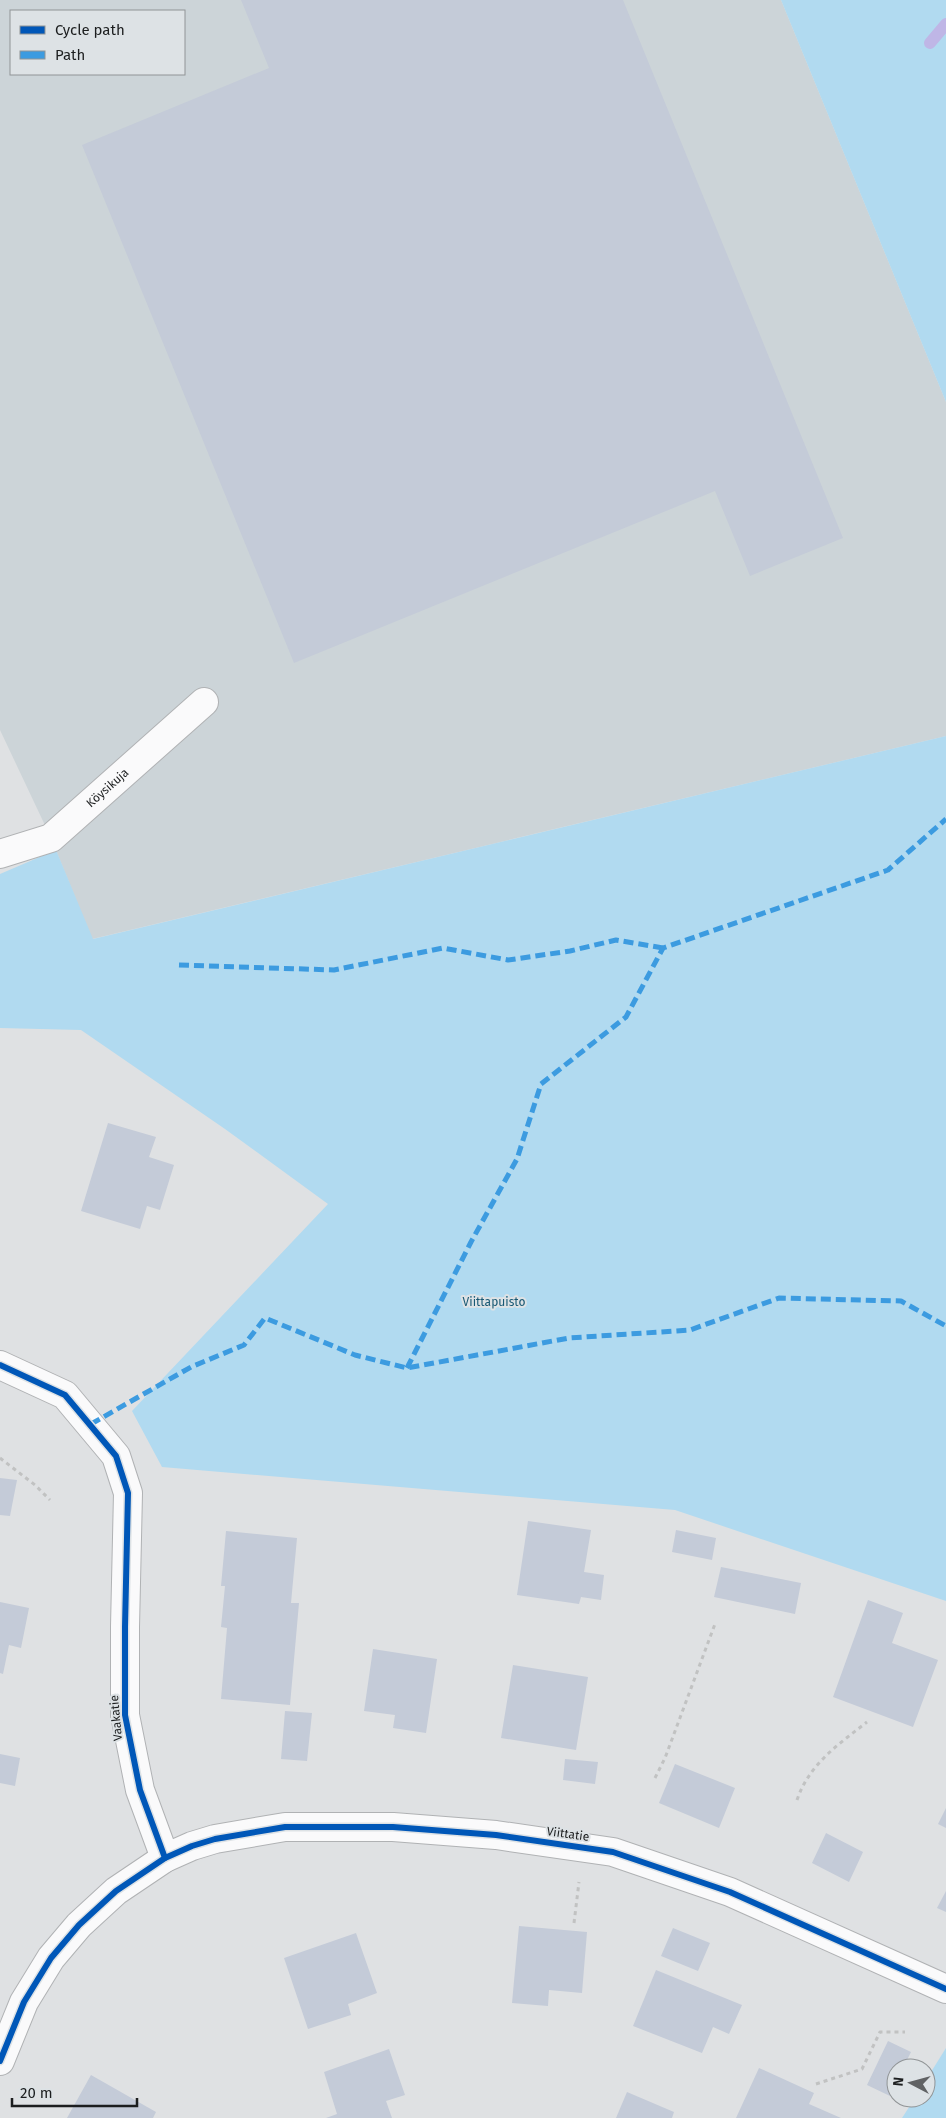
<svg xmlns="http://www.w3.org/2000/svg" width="946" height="2118" font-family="'Fira Sans',sans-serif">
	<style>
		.built { fill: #ccd4d8; fill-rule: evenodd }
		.green { fill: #b1daf0 }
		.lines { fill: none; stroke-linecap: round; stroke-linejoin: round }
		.stream { stroke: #bfb6e6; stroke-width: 12 }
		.building { fill: #c4cbd8 }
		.minor-casing { stroke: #b0b2b4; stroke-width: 30 }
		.path { stroke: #c1c2c2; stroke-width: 3; stroke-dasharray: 4 4; stroke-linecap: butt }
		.minor { stroke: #fafafb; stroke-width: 28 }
		.quiet { stroke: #3c9be0; stroke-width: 5; stroke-dasharray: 10 5; stroke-linecap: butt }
		.cycleway-casing { stroke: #dde2e5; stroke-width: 9 }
		.cycleway { stroke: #0057b8; stroke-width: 6 }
		.labels { text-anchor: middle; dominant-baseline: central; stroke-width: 4; stroke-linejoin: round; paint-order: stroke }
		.street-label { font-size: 12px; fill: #1c1e1f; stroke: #dde2e5 }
		.park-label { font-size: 12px; fill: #185874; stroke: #dde2e5 }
	</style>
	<rect width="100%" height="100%" fill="#dfe1e3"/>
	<!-- built -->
	<path class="built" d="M0 0H781L946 402V736L92 939 51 838 0 730ZM11 11H184V74H11Z"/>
	<!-- green -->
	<g class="green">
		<path d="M781 0H946V402Z"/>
		<path d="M946 736V1601L675 1510 162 1467 132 1411 328 1204 225 1129 81 1030 0 1028V874L56 850 93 939Z"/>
		<path d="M946 2048V2118H902L915 2098H926V2080Z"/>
	</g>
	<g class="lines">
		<!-- stream -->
		<path class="stream" d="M930 43 946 24"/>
	</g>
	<!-- building -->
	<g class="building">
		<path d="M241 0H623L843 538 750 576 715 491 294 663 82 145 269 68Z"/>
		<path d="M108 1123 156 1137 149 1157 174 1165 160 1210 147 1206 140 1229 81 1211Z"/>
		<path d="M0 1478 17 1480 10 1516 0 1515Z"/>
		<path d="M528 1521 591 1530 584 1572 604 1575 601 1600 581 1597 579 1604 517 1595Z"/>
		<path d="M676 1530 716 1538 712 1560 672 1552Z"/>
		<path d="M226 1531 297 1538 291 1603H299L290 1705 221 1699 227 1628 221 1627 225 1586H221Z"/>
		<path d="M721 1567 801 1583 795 1614 714 1597Z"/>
		<path d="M868 1600 903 1613 892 1643 938 1660 913 1727 833 1697Z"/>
		<path d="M0 1602 29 1608 21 1648 9 1645 3 1674 0 1673Z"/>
		<path d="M373 1649 437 1659 426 1733 393 1728 395 1715 364 1711Z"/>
		<path d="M513 1665 588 1677 576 1750 501 1738Z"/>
		<path d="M285 1711 312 1713 307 1761 281 1759Z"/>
		<path d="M0 1754 20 1758 15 1786 0 1783Z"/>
		<path d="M565 1759 598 1762 595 1784 563 1780Z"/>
		<path d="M675 1764 735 1788 719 1828 659 1803Z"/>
		<path d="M946 1808V1828L938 1824Z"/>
		<path d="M826 1833 863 1852 849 1882 812 1863Z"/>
		<path d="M946 1891V1912L937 1908Z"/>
		<path d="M519 1926 587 1932 582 1993 549 1990 548 2006 512 2003Z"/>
		<path d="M673 1928 710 1943 698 1971 661 1956Z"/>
		<path d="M356 1933 377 1993 348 2004 351 2015 308 2029 284 1958Z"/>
		<path d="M656 1970 742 2005 729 2034 713 2027 702 2053 633 2026Z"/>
		<path d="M888 2041 911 2052 903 2068H896V2083L890 2096 867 2085Z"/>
		<path d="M389 2049 405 2095 386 2101 392 2118H326L337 2114 324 2072Z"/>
		<path d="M759 2068 814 2093 809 2104 841 2118H736Z"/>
		<path d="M91 2075 156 2112 153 2118H67Z"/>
		<path d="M627 2092 674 2112 672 2118H616Z"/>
	</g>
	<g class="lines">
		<defs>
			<g id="minor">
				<path id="s1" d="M0 854 51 838 204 702"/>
				<path d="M0 1365 65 1395 116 1456 128 1493 125 1627V1715L140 1790 165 1858"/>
				<path d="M0 2061 24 2002 51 1958 79 1925 116 1891 165 1858 192 1846 215 1839 285 1827H393L496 1835 613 1852 730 1892 946 1989"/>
			</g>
		</defs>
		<!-- minor casing -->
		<use href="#minor" class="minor-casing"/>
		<!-- path -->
		<g class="path">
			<path d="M0 1458 35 1485 50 1500"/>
			<path d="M655 1778 665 1758 715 1624"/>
			<path d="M797 1800C809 1764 839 1744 867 1722"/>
			<path d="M574 1923 579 1882"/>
			<path d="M816 2084 862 2069 880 2032H905"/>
		</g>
		<!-- minor -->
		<use href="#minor" class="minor"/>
		<!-- quiet -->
		<g class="quiet">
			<path d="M179 965 334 970 443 948 508 960 570 951 616 940 663 948"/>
			<path d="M407 1368 471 1242 517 1159 541 1084 626 1017 663 948 888 870 946 819"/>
			<path d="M91 1424 191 1367 244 1345 265 1318 355 1355 407 1368 569 1338 690 1330 779 1298 901 1301 946 1326"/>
		</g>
		<defs>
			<g id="cycleway">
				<path d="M0 1365 65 1395 116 1456 128 1493 125 1627V1715L140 1790 165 1858"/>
				<path d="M0 2061 24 2002 51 1958 79 1925 116 1891 165 1858 192 1846 215 1839 285 1827H393L496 1835 613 1852 730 1892 946 1989"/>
			</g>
		</defs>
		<!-- cycleway casing -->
		<use href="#cycleway" class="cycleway-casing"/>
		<!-- cycleway -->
		<use href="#cycleway" class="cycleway"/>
	</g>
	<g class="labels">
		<!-- street labels -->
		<g class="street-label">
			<text stroke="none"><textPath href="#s1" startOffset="129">Köysikuja</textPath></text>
			<text transform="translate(116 1718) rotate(-95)">Vaakatie</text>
			<text transform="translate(568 1834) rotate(8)">Viittatie</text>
		</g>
		<!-- park labels -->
		<g class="park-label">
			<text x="494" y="1302">Viittapuisto</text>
		</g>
	</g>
	<!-- legend -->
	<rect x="10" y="10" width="175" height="65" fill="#dde2e5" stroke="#909496"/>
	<rect x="20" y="26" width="25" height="8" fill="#0057b8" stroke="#909496"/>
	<text x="55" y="35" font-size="15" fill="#1c1e1f">Cycle path</text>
	<rect x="20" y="51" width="25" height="8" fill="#3c9be0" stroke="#909496"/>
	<text x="55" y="60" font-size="15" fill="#1c1e1f">Path</text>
	<!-- north arrow -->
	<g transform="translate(911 2083) rotate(276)"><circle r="24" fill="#dde2e5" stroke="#909496"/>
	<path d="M0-4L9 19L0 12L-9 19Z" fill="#606264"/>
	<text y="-8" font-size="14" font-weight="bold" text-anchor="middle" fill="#1c1e1f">N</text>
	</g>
	<!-- scale -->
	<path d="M12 2098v8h125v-8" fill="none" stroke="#1c1e1f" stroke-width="2.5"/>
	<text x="20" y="2098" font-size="15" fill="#1c1e1f" stroke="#dde2e5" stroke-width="4" paint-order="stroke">20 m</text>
</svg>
